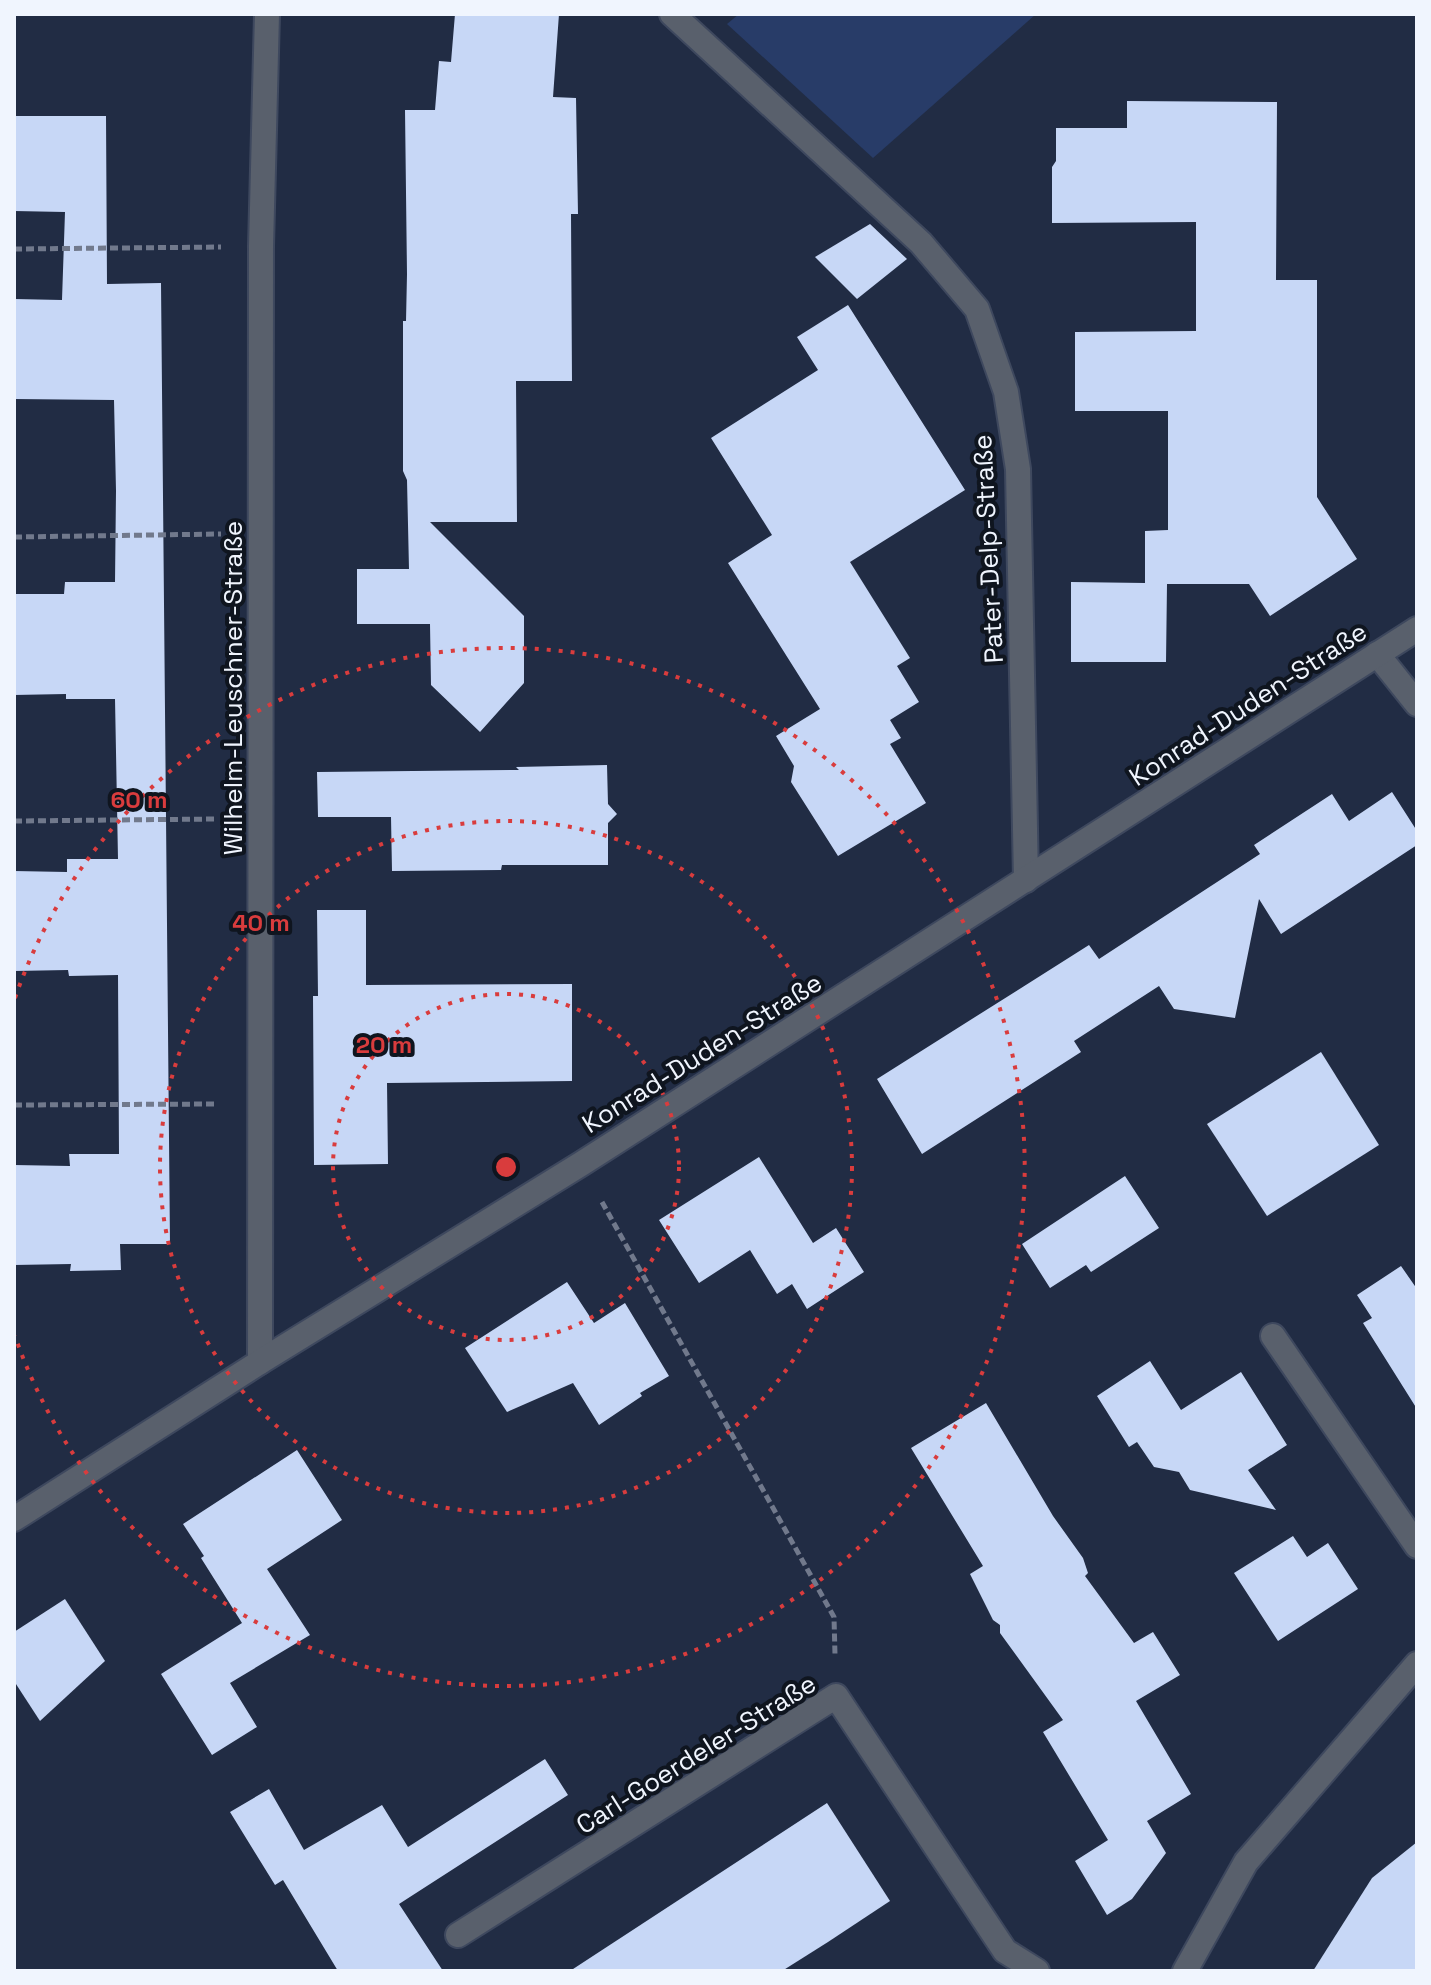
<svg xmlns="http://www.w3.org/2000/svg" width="1431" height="1985" font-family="'Space Grotesk',sans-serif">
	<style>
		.green { fill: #283c68 }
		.building { fill: #c7d7f6 }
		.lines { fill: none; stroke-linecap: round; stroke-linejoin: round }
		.lane-casing { stroke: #3e485e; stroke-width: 28 }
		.street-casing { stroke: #3e485e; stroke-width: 28 }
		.path { stroke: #71798c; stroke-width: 5; stroke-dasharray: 8 4; stroke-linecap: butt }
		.lane { stroke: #59606c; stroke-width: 24 }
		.street { stroke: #59606c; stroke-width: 24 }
		.ring { fill: none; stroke: #d93c3d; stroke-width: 4; stroke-dasharray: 4 8 }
		.labels { text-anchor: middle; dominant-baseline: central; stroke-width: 8; stroke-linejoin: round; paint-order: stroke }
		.street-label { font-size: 26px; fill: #f0f5fe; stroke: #0f151f }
		.centre { fill: #d93c3d; stroke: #0f151f; stroke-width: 4 }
		.ring-label { font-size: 24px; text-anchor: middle; font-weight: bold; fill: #d93c3d; stroke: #0f151f; stroke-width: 8; stroke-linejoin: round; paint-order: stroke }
	</style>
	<rect width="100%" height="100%" fill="#212c44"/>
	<!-- green -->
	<path class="green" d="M739 14H1036L873 158 727 24Z"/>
	<!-- building -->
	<g class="building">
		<path d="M455 14H559L553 97 576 98 578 214H571L572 381H516L517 522H430L524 616V683L480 732 431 685 430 624H357V569H409L407 480 403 471V321H406L407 274 405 110H435L439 61 451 62Z"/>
		<path d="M1127 101 1277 102 1276 280H1317V497L1357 559 1270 616 1249 584H1167L1166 662H1071V582L1145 583V531L1168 530V411H1075V332L1196 331V222L1052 223V167L1056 161V128H1127Z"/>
		<path d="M14 116H106L107 284 161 283 170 1244H120L121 1270 70 1271 71 1264 14 1265V1165L70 1166 69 1154H119L118 975 69 976 68 970 14 971V871L67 872V859H118L115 699H66V694L14 695V594H64L65 582H115L116 491 114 400 14 399V299L62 300 65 212 14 211Z"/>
		<path d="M870 224 907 259 857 299 815 257Z"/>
		<path d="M848 305 965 490 850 562 910 658 897 666 919 702 890 720 901 738 890 744 926 803 838 856 791 782 794 766 776 736 820 709 728 563 772 535 711 438 818 370 797 337Z"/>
		<path d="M607 765 608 804 617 814 608 823V865H502L501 870 392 871 391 817H318L317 772 519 770 516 767Z"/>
		<path d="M1392 792 1417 831V845L1281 934 1259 899 1235 1018 1174 1009 1159 986 1074 1041 1081 1052 922 1154 877 1079 1089 945 1099 959 1260 854 1254 845 1332 794 1349 821Z"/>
		<path d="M317 910H366V985L572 984V1081L387 1083 388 1164 314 1165 313 996H318Z"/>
		<path d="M1321 1052 1379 1145 1267 1216 1207 1124Z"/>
		<path d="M759 1157 813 1243 836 1228 864 1272 807 1309 792 1284 777 1294 750 1250 699 1283 659 1220Z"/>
		<path d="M1125 1176 1159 1228 1091 1272 1086 1265 1050 1288 1022 1244Z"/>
		<path d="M1401 1266 1417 1289V1409L1363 1323 1372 1318 1357 1295Z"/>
		<path d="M567 1282 594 1323 625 1303 669 1376 640 1393 642 1396 599 1425 573 1383 507 1412 465 1348Z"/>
		<path d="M1150 1361 1181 1410 1241 1372 1287 1445 1248 1470 1276 1510 1190 1490 1179 1472 1154 1467 1137 1442 1129 1447 1097 1396Z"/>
		<path d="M986 1403 1053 1516 1083 1558 1088 1573 1085 1576 1134 1643 1153 1632 1180 1675 1136 1701 1191 1794 1147 1821 1166 1853 1132 1899 1107 1915 1075 1861 1108 1840 1043 1732 1063 1720 1000 1633V1625L993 1620 970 1574 983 1566 911 1448Z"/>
		<path d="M297 1450 342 1520 267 1569 310 1635 230 1683 257 1727 212 1755 161 1674 242 1623 201 1558 204 1556 183 1524Z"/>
		<path d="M1293 1536 1307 1557 1328 1543 1358 1589 1278 1641 1234 1573Z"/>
		<path d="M65 1599 105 1661 40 1721 14 1681V1632Z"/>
		<path d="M545 1759 568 1795 399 1904 443 1971H338L283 1880 275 1885 230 1812 269 1789 304 1850 382 1805 408 1847Z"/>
		<path d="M827 1803 890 1901 828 1942 782 1971H570Z"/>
		<path d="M1417 1842V1971H1313L1372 1878Z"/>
	</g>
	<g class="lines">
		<defs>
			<path id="lane" d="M1273 1336 1417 1546"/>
			<g id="street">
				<path d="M672 14 921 243 977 309 1006 392 1018 469 1026 880"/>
				<path d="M1377 654 1417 704"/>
				<path d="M260 1362 261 246 267 14"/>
				<path d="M14 1519 260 1362 581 1164 1417 629"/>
				<path d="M458 1935 836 1696 1005 1951 1037 1971"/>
				<path d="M1185 1971 1246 1862 1417 1664"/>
			</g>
		</defs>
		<!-- lane casing -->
		<use href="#lane" class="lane-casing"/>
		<!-- street casing -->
		<use href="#street" class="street-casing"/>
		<!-- path -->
		<g class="path">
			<path d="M14 249 221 247"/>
			<path d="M14 537 221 534"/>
			<path d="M14 821 217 819"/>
			<path d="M14 1105 217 1104"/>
			<path d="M602 1202 834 1617 835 1655"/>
		</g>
		<!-- lane -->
		<use href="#lane" class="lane"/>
		<!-- street -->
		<use href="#street" class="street"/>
	</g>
	<!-- distance rings -->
	<g class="ring">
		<circle cx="506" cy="1167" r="173"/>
		<circle cx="506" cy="1167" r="346"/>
		<path d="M15 998A519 519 0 1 1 15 1336"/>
	</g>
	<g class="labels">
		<!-- street labels -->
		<g class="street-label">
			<text transform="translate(988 549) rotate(-93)">Pater-Delp-Straße</text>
			<text transform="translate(233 688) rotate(-90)">Wilhelm-Leuschner-Straße</text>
			<text transform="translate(1248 704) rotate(-33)">Konrad-Duden-Straße</text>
			<text transform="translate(702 1053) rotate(-32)">Konrad-Duden-Straße</text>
			<text transform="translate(696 1754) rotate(-32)">Carl-Goerdeler-Straße</text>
		</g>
	</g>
	<circle cx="506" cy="1167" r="12" class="centre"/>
	<g class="ring-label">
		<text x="139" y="808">60 m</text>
		<text x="261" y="931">40 m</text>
		<text x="384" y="1053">20 m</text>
	</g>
	<!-- border -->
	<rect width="1431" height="1985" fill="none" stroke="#f0f5fe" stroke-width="32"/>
</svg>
